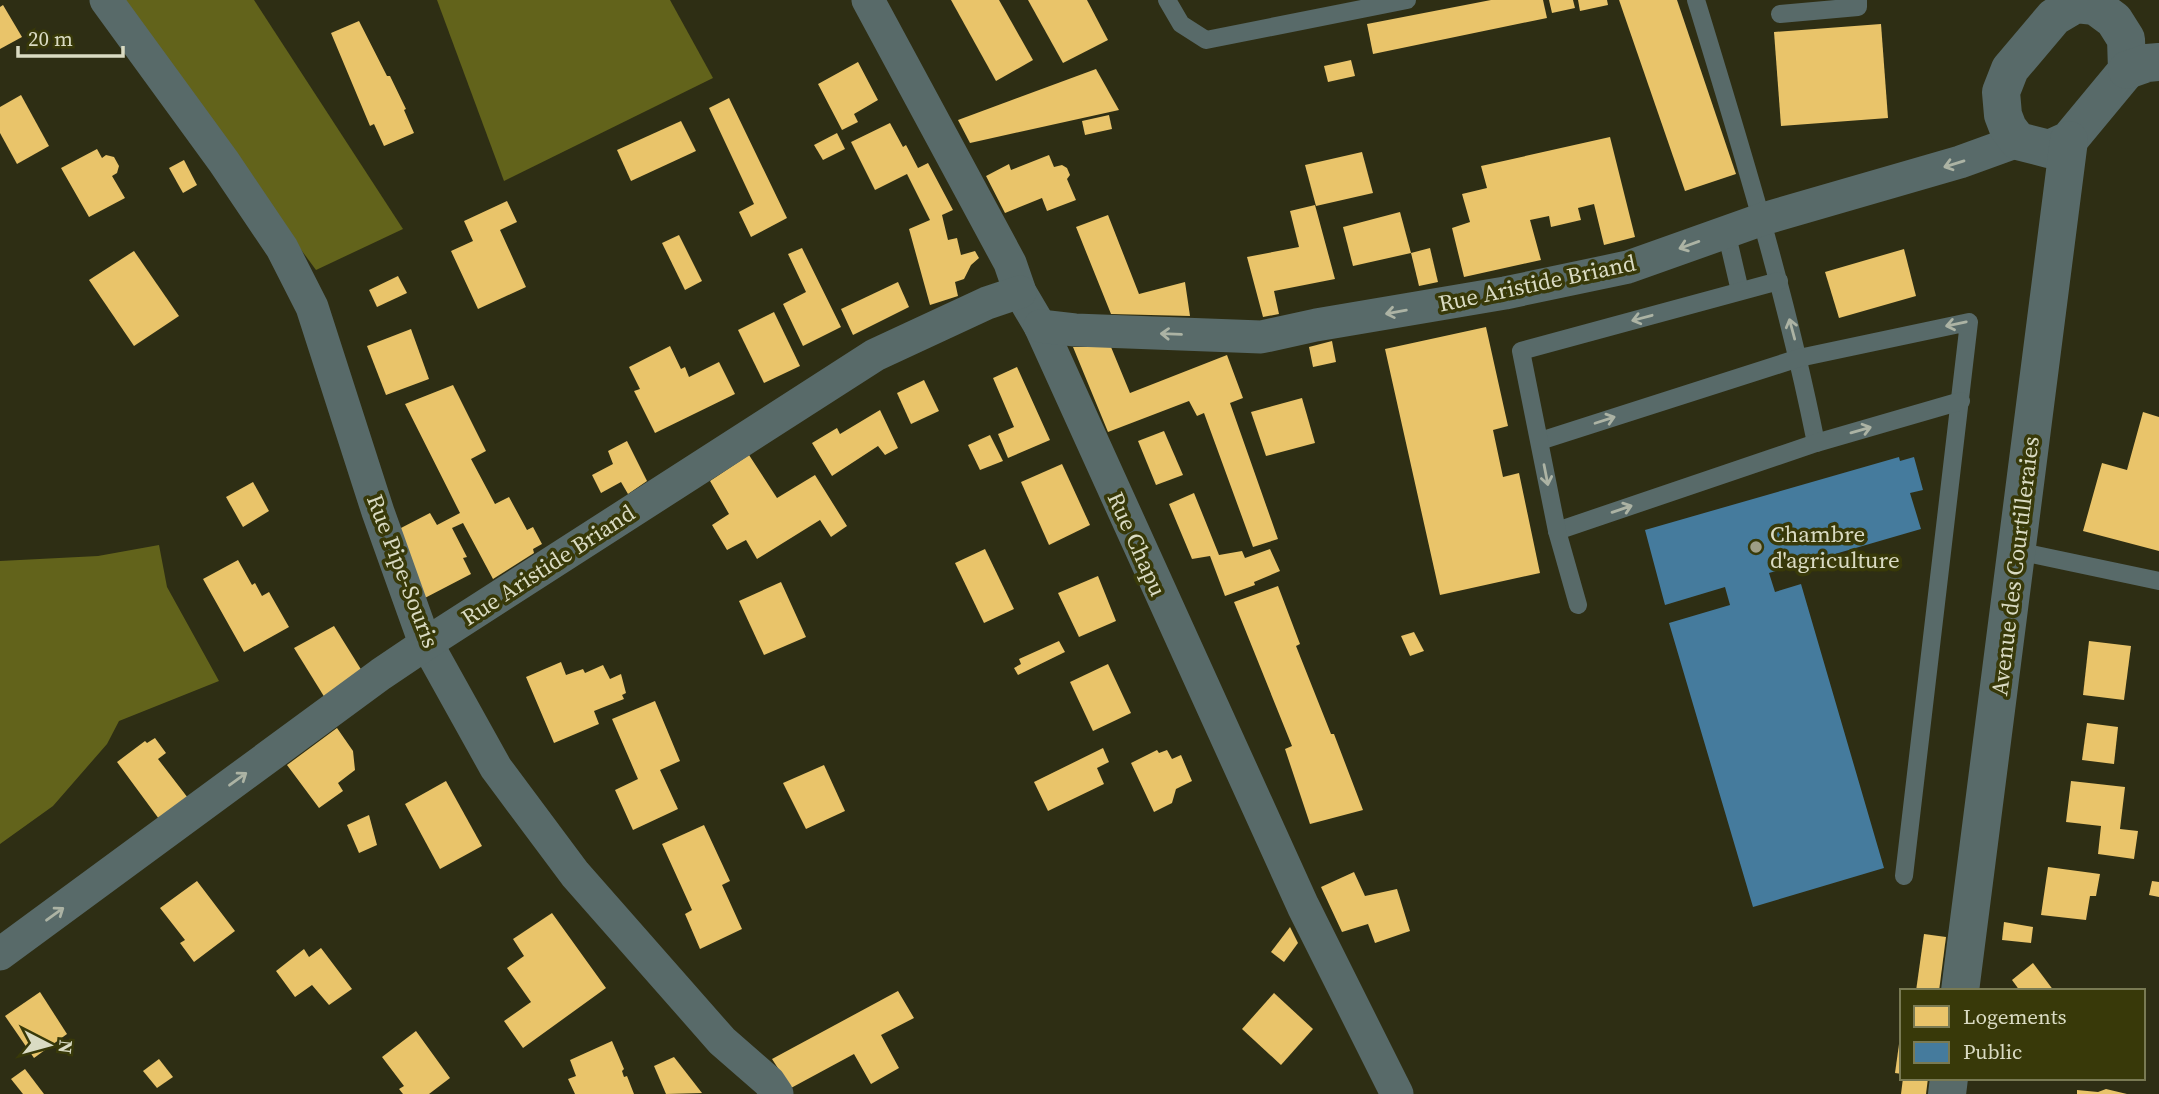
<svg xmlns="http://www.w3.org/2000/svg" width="2159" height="1094" font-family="'Source Serif 4',serif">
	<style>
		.forest { fill: #62631b }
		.homes { fill: #e9c46a }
		.public { fill: #457b9d }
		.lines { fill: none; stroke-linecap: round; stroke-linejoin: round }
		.service { stroke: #586a69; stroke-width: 18 }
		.minor { stroke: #586a69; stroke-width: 33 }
		.tertiary { stroke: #586a69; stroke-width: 38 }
		.oneway { stroke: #acb3a4 }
		.poi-dot { fill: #9e9e86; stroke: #383909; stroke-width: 2.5 }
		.labels { text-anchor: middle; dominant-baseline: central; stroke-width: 7; stroke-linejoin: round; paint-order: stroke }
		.street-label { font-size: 23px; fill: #dadbc3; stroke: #383909 }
		.poi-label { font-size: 23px; fill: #dadbc3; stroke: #383909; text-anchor: start }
	</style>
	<rect width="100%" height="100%" fill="#2e2e14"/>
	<!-- forest -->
	<g class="forest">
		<path d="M117 0H254L403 229 316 270Z"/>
		<path d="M437 0H670L713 78 504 181Z"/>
		<path d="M159 545 167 587 219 681 119 721 107 744 53 806 0 844V561L98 556Z"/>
	</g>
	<!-- homes -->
	<g class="homes">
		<path d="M951 0H999L1033 60 996 81Z"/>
		<path d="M1028 0H1087L1108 40 1063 63Z"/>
		<path d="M1491 0H1543L1547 18 1373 54 1367 24Z"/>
		<path d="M1549 0H1573L1575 8 1552 13Z"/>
		<path d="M1578 0H1607L1608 5 1580 11Z"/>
		<path d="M1619 0H1677L1736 174 1685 191Z"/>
		<path d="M3 5 22 37 0 49V7Z"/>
		<path d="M359 21 387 76H390L406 109 404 110 414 133 384 146 374 124 370 126 331 33Z"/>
		<path d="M1881 24 1888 118 1781 126 1774 32Z"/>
		<path d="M1351 60 1355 76 1328 82 1324 66Z"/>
		<path d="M858 62 878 100 854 114 858 122 842 130 818 84Z"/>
		<path d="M1096 69 1119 110 970 143 958 120Z"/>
		<path d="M21 95 49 146 17 164 0 133V107Z"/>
		<path d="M729 98 787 218 751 237 739 212 754 204 709 108Z"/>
		<path d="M1109 115 1112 129 1085 135 1082 121Z"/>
		<path d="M681 121 696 151 631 181 617 150Z"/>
		<path d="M890 123 903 147 906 145 918 168 928 163 953 210 942 215 948 240 957 238 961 255 975 251 979 258 971 265 964 279 955 282 958 296 930 305 909 229 930 220 907 174 875 190 851 142Z"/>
		<path d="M837 133 845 149 823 160 814 145Z"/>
		<path d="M1610 137 1635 237 1604 245 1594 204 1578 208 1581 220 1551 227 1549 216 1530 220 1541 260 1464 277 1452 228 1470 222 1462 194 1487 188 1481 166Z"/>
		<path d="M97 149 102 158 106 155 114 157 119 166 117 173 112 176 125 198 89 217 61 168Z"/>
		<path d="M1362 152 1373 193 1316 206 1305 165Z"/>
		<path d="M1049 155 1054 167 1062 165 1067 168 1070 175 1067 179 1076 200 1047 211 1042 198 1005 213 986 176 1009 164 1011 170Z"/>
		<path d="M184 160 197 185 183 193 169 168Z"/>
		<path d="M507 201 517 222 500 230 526 287 478 309 451 251 473 241 464 221Z"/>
		<path d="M1315 205 1335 279 1274 291 1279 314 1263 317 1247 257 1299 247 1290 211Z"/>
		<path d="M1400 212 1411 253 1353 266 1343 227Z"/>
		<path d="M1108 215 1139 294 1185 282 1190 316 1111 314 1076 227Z"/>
		<path d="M679 235 702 281 685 290 662 243Z"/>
		<path d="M802 248 841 327 803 346 783 304 806 292 788 254Z"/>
		<path d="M1430 248 1438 282 1419 286 1411 253Z"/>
		<path d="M1904 249 1916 296 1839 318 1825 272Z"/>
		<path d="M134 251 179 316 134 346 89 280Z"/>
		<path d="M398 276 407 293 377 307 369 290Z"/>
		<path d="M898 282 909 307 853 335 841 309Z"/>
		<path d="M774 312 800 366 764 383 738 330Z"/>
		<path d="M1486 327 1508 426 1493 430 1503 477 1519 473 1540 573 1440 595 1385 349Z"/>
		<path d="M411 329 429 379 386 395 367 346Z"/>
		<path d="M1332 341 1336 362 1313 367 1309 347Z"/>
		<path d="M670 346 681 369 685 367 689 377 719 362 735 394 655 433 634 391 640 389 629 367Z"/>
		<path d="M1073 347H1111L1130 393 1227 355 1243 398 1230 403 1278 539 1253 547 1204 413 1197 416 1189 401 1108 432Z"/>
		<path d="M1017 367 1050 440 1008 458 998 434 1014 427 993 378Z"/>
		<path d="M924 380 939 411 911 424 897 393Z"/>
		<path d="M453 385 486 451 471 459 495 504 509 497 527 530 533 527 542 544 533 549 534 553 493 579 463 523 452 528 467 557 463 558 471 574 421 600 399 529 430 513 437 525 460 513 405 404Z"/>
		<path d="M1302 398 1315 443 1266 456 1251 412Z"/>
		<path d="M880 410 898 448 885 455 878 446 832 476 812 443 837 428 840 434Z"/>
		<path d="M2143 412 2159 417V551L2083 531 2102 463 2127 470Z"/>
		<path d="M1164 431 1183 475 1156 485 1138 441Z"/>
		<path d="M990 435 1003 461 980 470 968 445Z"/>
		<path d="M627 441 647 481 628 494 621 482 601 493 592 475 613 464 608 451Z"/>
		<path d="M749 455 777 498 815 475 847 526 831 537 820 520 757 559 746 540 727 550 712 525 729 514 710 481Z"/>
		<path d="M1062 464 1090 525 1049 545 1021 482Z"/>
		<path d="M253 482 269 511 243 527 226 497Z"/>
		<path d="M1194 493 1219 555 1242 551 1245 558 1270 549 1280 571 1254 582 1255 585 1225 596 1210 556 1192 559 1169 504Z"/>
		<path d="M985 549 1014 609 984 623 955 563Z"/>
		<path d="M238 560 252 585 255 583 262 596 269 592 289 627 244 652 203 579Z"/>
		<path d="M1098 576 1116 621 1079 637 1058 593Z"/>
		<path d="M781 582 806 637 764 655 739 601Z"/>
		<path d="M1278 586 1300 644 1296 646 1331 734H1334L1363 810 1310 824 1285 749 1292 746 1234 602Z"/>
		<path d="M334 626 362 671 325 698 294 648Z"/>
		<path d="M1414 632 1424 651 1410 656 1401 636Z"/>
		<path d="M1059 641 1065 652 1018 675 1014 668 1021 664 1019 659Z"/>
		<path d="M2089 641 2131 646 2124 700 2083 695Z"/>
		<path d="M561 662 566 675 583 669 585 673 603 665 610 679 621 674 626 693 622 695 624 699 594 711 599 724 554 743 526 677Z"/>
		<path d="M1108 664 1131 713 1093 731 1070 682Z"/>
		<path d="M655 701 680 761 660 770 678 809 633 830 615 790 638 779 612 719Z"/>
		<path d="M2087 723 2118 727 2114 764 2082 760Z"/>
		<path d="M337 728 353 751 355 770 338 783 343 791 319 808 287 765Z"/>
		<path d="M155 738 166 753 158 759 188 798 159 819 117 762 145 741 147 743Z"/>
		<path d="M1103 748 1109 762 1097 768 1104 784 1048 811 1034 782Z"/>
		<path d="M1157 750 1159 753 1167 750 1172 759 1181 755 1192 781 1176 789 1172 803 1154 812 1131 763Z"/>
		<path d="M824 765 845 811 806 829 783 783Z"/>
		<path d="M446 781 482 846 440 869 405 804Z"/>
		<path d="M2071 781 2125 787 2120 829 2138 831 2134 859 2098 854 2101 826 2066 822Z"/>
		<path d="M369 815 377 845 359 853 347 825Z"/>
		<path d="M704 825 730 881 722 885 742 929 700 949 685 914 692 910 662 844Z"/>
		<path d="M2048 867 2100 874 2096 896H2090L2086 920 2041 915Z"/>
		<path d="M1354 872 1365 896 1397 889 1410 931 1375 943 1368 924 1342 932 1321 887Z"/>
		<path d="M197 881 235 931 194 962 180 943 185 940 160 908Z"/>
		<path d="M2152 881 2159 882V897L2149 895Z"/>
		<path d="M552 913 606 988 523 1048 504 1021 531 1002 507 968 524 956 513 939Z"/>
		<path d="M2004 922 2033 927 2031 943 2002 940Z"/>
		<path d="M1290 927 1298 943 1284 962 1271 952Z"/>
		<path d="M1924 934 1946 937 1939 991H1916Z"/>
		<path d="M321 948 352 989 329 1005 312 985 295 997 276 971 304 949 309 957Z"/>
		<path d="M2033 963 2054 991H2020L2012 980Z"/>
		<path d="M898 991 914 1018 881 1035 899 1068 871 1084 854 1054 791 1088 772 1059Z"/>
		<path d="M40 992 67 1034 34 1058 5 1016Z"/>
		<path d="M1274 993 1313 1029 1281 1065 1242 1029Z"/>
		<path d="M416 1031 450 1078 429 1094H403L399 1089 404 1086 382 1057Z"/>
		<path d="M1900 1037H1902V1074L1895 1073Z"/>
		<path d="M612 1041 624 1069 622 1071 624 1077 627 1076 634 1094H575L568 1079 576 1076 570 1060Z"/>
		<path d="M674 1057 702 1093 666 1094 654 1066Z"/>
		<path d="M159 1059 173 1077 157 1088 143 1071Z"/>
		<path d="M25 1069 44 1094H23L11 1079Z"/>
		<path d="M1903 1078H1928L1926 1094H1901Z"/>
		<path d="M2106 1089 2127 1094H2077V1090L2098 1092Z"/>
	</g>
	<!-- public -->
	<path class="public" d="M1899 457 1900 461 1914 457 1923 490 1910 493 1921 529 1769 573 1775 592 1801 584 1884 868 1753 907 1669 623 1730 605 1725 587 1665 605 1645 530Z"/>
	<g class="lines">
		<!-- service -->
		<g class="service">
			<path d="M1167 0 1181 24 1206 40 1407 0"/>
			<path d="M1696 0C1741 147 1786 293 1816 443"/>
			<path d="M1780 14 1858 7V0"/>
			<path d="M1726 231 1740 291"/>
			<path d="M1540 441 1799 358 1969 322 1904 876"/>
			<path d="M1557 531 1816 443 1961 401"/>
			<path d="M2017 551 2159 581"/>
			<path d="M1578 605 1557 531 1521 351 1779 281"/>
		</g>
		<!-- minor -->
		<g class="minor">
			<path d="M106 0 224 162 282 248 312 307 378 512 422 635 496 768 575 874 722 1041 769 1082 777 1094"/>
			<path d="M868 0 1010 263 1020 292 1040 326 1303 906 1397 1094"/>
			<path d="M1040 326 1075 330 1261 337 1316 325 1505 293 1628 267 1763 219 1960 162 2018 141"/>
			<path d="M0 954 381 674 427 643 875 355 987 303 1020 292"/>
		</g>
		<!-- tertiary -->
		<g class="tertiary">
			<path d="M2076 4 2095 6 2114 20 2126 39 2127 70 2069 140 2049 149 2018 141 2008 128 2003 115 2001 92 2010 69 2054 17Z"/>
			<path d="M2127 70 2147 63 2159 62"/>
			<path d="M1960 991 2069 140"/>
			<path d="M1947 1094 1949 1078"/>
		</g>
	</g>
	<!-- one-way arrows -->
	<defs><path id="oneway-shaft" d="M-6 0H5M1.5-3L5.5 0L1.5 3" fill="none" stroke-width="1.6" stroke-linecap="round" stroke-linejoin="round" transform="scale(1.75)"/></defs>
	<g class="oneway">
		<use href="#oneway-shaft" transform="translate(1954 164) rotate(163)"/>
		<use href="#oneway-shaft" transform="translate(1689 245) rotate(160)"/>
		<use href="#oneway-shaft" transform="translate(1396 312) rotate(170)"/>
		<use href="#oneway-shaft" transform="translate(1642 318) rotate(165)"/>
		<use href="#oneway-shaft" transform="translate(1956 324) rotate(168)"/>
		<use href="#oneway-shaft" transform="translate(1792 329) rotate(-105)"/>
		<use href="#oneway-shaft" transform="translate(1171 334) rotate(-178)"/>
		<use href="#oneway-shaft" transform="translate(1605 420) rotate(-18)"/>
		<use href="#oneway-shaft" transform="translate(1861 430) rotate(-16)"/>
		<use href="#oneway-shaft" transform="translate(1546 475) rotate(79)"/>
		<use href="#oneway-shaft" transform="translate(1622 509) rotate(-19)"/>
		<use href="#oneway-shaft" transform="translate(238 779) rotate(-36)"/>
		<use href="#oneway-shaft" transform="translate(55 914) rotate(-36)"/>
	</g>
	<!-- markers -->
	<circle class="poi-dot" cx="1756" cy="547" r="7"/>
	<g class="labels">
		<!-- street labels -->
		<g class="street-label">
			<text transform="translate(1537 283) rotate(-12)">Rue Aristide Briand</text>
			<text transform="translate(1137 544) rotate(66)">Rue Chapu</text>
			<text transform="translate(548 565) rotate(-33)">Rue Aristide Briand</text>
			<text transform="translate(2015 566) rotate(-83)">Avenue des Courtilleraies</text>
			<text transform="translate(403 571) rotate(69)">Rue Pipe-Souris</text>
		</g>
		<!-- poi labels -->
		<g class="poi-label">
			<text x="1770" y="534">Chambre<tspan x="1770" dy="26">d'agriculture</tspan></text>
		</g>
	</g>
	<!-- legend -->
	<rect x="1900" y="989" width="245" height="91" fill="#383909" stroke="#797a53" stroke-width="2"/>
	<rect x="1914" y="1006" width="35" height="21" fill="#e9c46a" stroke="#797a53" stroke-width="2"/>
	<text x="1963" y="1024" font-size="21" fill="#dadbc3">Logements</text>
	<rect x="1914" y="1042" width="35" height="21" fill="#457b9d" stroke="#797a53" stroke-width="2"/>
	<text x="1963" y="1059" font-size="21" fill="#dadbc3">Public</text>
	<!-- north arrow -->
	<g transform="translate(49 1045) rotate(96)" stroke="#383909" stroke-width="5" paint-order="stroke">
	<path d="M0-5L12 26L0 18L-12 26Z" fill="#dadbc3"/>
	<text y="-10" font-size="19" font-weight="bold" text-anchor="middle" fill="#dadbc3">N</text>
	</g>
	<!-- scale -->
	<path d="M18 46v10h105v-10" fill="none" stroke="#dadbc3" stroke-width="3.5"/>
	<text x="28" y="46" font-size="21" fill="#dadbc3" stroke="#383909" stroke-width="5" paint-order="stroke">20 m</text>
</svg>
